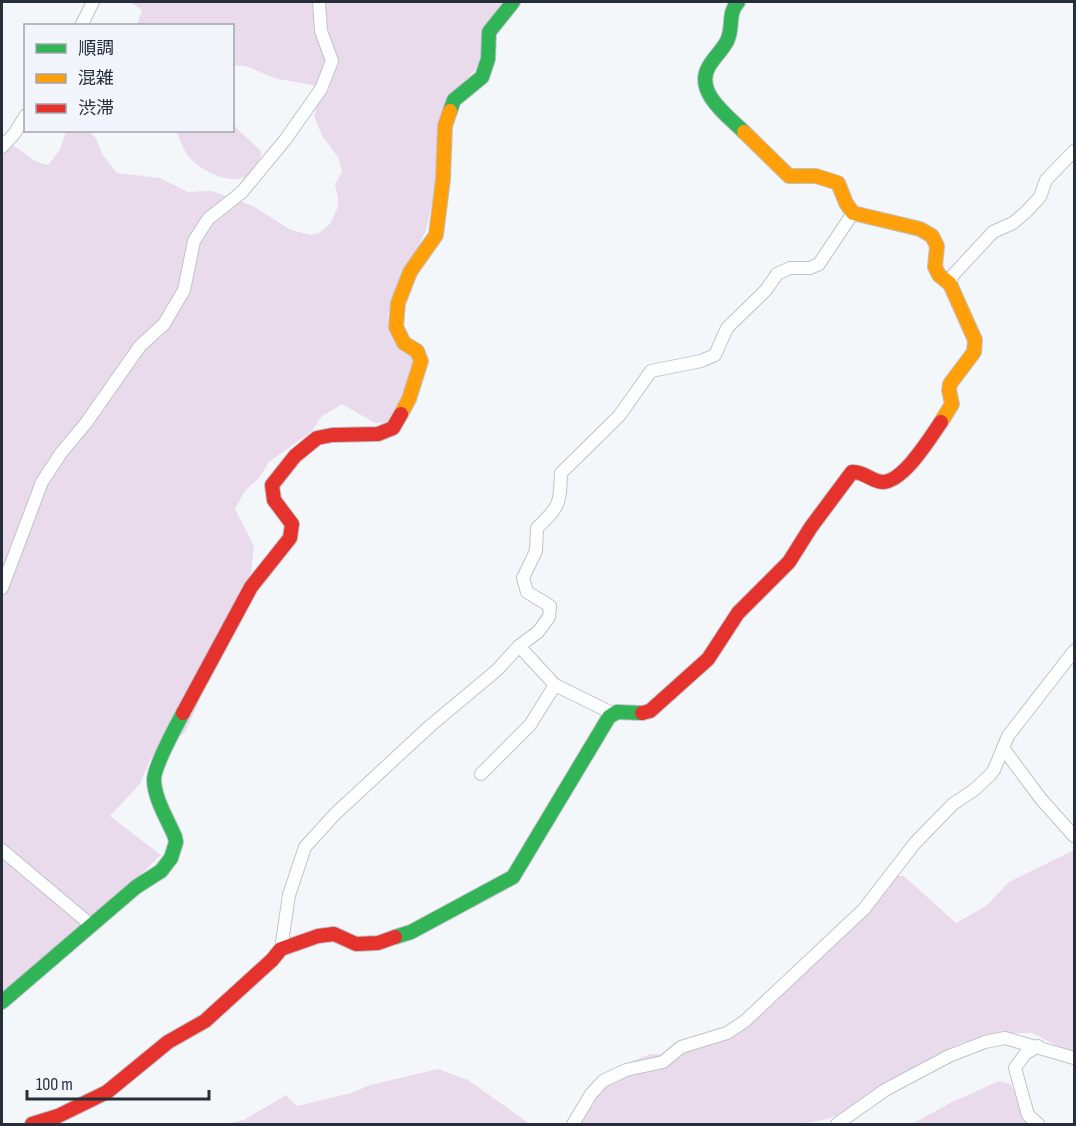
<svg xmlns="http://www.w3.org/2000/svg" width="1076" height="1126" font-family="'Sofia Sans Condensed','Noto Sans JP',sans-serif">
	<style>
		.green { fill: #eadbec }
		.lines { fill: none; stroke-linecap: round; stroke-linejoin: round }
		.street-casing { stroke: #bfc3ca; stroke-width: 14 }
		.fast-casing { stroke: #bfc3ca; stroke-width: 16 }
		.slow-casing { stroke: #bfc3ca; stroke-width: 16 }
		.jam-casing { stroke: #bfc3ca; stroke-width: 16 }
		.street { stroke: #fdfefe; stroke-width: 12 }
		.fast { stroke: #30b455; stroke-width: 14 }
		.slow { stroke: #ff9f0a; stroke-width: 14 }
		.jam { stroke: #e5322d; stroke-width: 14 }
	</style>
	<rect width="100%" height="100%" fill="#f4f7fa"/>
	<!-- green -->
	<g class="green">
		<path d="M130 2H502L481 32 484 60 446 102 439 174 426 230 388 314 394 341 413 358 409 387 390 422 375 423 342 404 321 417 312 431 269 462 259 478 245 491 235 509 254 546 251 572 215 646 198 704 185 732 151 758 140 784 110 816 161 855 2 1009V157L5 151 11 145C27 152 31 162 48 165L59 151 66 132 88 131 96 138 102 154 117 173 160 178 188 192 212 191 253 206 291 230 311 235 319 233 330 224 338 207V198L335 184 342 172 338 157 322 136 314 116 319 100 315 86C304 83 294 82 283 80 264 77 251 63 233 66L232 26 137 25 142 10Z"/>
		<path d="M233 125 261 151C259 193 213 181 192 160 184 153 180 140 176 131L232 130Z"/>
		<path d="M1074 850V1054L1032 1033H1001L960 1043 861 1102C837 1119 821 1122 792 1124H576L575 1122 629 1062 651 1054 672 1055 742 1023 896 876H904L956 923 986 906 1009 882Z"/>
		<path d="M438 1069 468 1080 530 1124H225L244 1120 286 1095 297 1106 351 1093 370 1085Z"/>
		<path d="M999 1081 1010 1084 1027 1111 1032 1124H912L950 1103Z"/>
	</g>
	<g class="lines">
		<defs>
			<g id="street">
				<path d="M81 26 93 2"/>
				<path d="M2 147 14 134 26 115"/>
				<path d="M950 284 953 275 993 232 1013 223 1026 212 1040 197 1046 180 1074 151"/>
				<path d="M2 588 42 482 61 453 86 423 140 346 164 324 184 290 194 241 208 219 242 192 285 140 321 89 332 61 321 31 319 2"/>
				<path d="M519 646 555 685 614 714"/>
				<path d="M1003 748 1041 799 1074 836"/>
				<path d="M481 774 530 725 555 685"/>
				<path d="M2 850 91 925"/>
				<path d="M281 949 289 895 305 847 335 814 430 726 497 670 519 646 538 632 549 617 550 606 527 592 523 578 536 551 537 528C560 506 560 504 561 473L619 416 651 371 701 361 715 355 727 328 766 290 777 274 790 268H810L819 264 853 213"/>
				<path d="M1038 1046 1025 1054 1015 1068 1028 1115 1038 1124"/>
				<path d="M573 1124 591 1094 603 1081 626 1070 663 1062 681 1047 727 1033 745 1021 864 909 915 843 953 804 974 790 990 775 994 770 1008 736 1074 651"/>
				<path d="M837 1124 885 1090 949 1056 985 1042 1005 1038 1074 1058"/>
			</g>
			<g id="fast">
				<path d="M738 2C727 14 734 27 727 41 722 51 713 58 708 68 695 93 729 117 744 132"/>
				<path d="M450 111 454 100 482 77 488 59 489 32 513 2"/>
				<path d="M395 937 411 932 513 877 609 717 617 712 642 713"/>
				<path d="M2 1002 136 887 161 871 171 858 176 842 175 837C168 820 155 800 154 781 153 768 176 726 183 713"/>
			</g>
			<g id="slow">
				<path d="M744 132 789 176H816L838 183 846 203 853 213 920 229 932 236 937 246 935 267 939 275 950 284 975 340 974 352 950 384 949 390 952 404 941 422"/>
				<path d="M401 414 409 399 421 361 417 351 404 343 396 327 398 303 410 272 436 235 443 179 445 126 450 111"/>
			</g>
			<g id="jam">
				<path d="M183 713 251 587 290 538 292 524 274 500 272 485 295 456 317 438 332 435 378 434 393 428 401 414"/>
				<path d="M642 713 650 711 708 659 738 613 789 562 811 527 852 472C864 471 872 482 883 482 904 481 930 438 941 422"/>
				<path d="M32 1124 58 1116 107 1092 168 1042 205 1021 272 960 281 949 318 936 334 934 356 944 378 943 395 937"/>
			</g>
		</defs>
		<!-- street casing -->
		<use href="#street" class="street-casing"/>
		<!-- fast casing -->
		<use href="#fast" class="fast-casing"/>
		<!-- slow casing -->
		<use href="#slow" class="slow-casing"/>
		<!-- jam casing -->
		<use href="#jam" class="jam-casing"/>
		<!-- street -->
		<use href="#street" class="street"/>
		<!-- fast -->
		<use href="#fast" class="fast"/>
		<!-- slow -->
		<use href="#slow" class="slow"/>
		<!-- jam -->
		<use href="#jam" class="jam"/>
	</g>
	<!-- border -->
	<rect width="1076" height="1126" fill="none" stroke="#262e39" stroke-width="6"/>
	<!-- legend -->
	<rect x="24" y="24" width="210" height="108" fill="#f2f6fc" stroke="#a0a6ae" stroke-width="1.5"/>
	<rect x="36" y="44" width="30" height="9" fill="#30b455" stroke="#a0a6ae" stroke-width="1.5"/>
	<text x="78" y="54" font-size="18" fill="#262e39">順調</text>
	<rect x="36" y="74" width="30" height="9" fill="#ff9f0a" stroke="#a0a6ae" stroke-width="1.5"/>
	<text x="78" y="84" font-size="18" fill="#262e39">混雑</text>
	<rect x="36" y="104" width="30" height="9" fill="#e5322d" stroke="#a0a6ae" stroke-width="1.5"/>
	<text x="78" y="114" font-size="18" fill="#262e39">渋滞</text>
	<!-- scale -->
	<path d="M27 1090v9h182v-9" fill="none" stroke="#262e39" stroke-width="3"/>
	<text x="36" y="1090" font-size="18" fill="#262e39" stroke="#f2f6fc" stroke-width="4.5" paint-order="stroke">100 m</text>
</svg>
